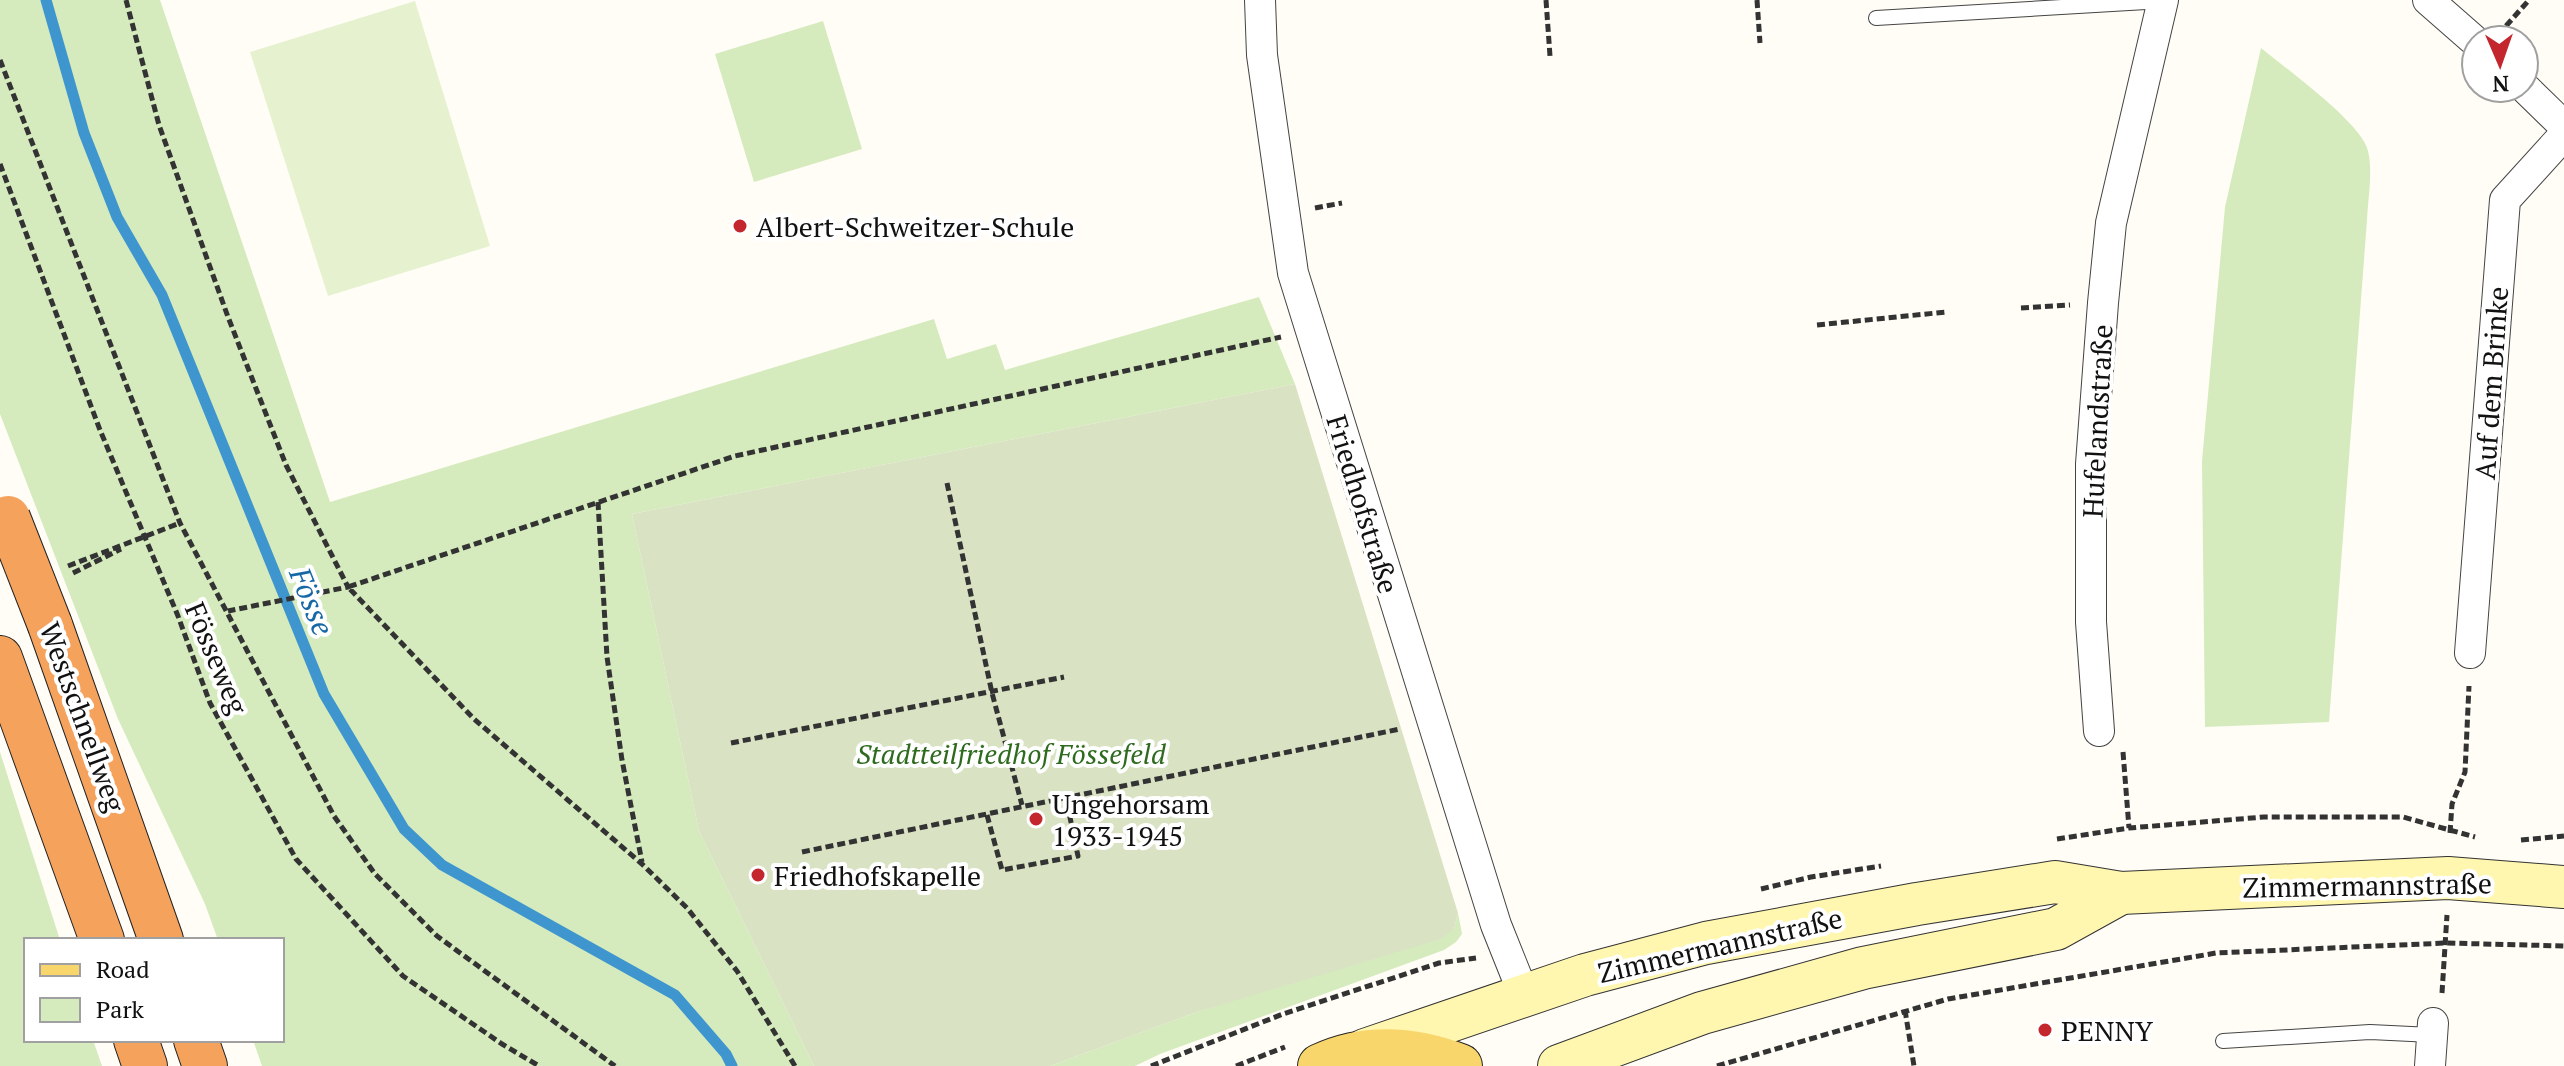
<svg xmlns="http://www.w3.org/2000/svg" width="2564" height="1066" font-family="'PT Serif',serif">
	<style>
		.green { fill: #d5ebbd }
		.cemetery { fill: #d9e3c4 }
		.pitch { fill: #e6f2cf }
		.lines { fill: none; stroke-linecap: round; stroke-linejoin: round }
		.stream { stroke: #3f96cf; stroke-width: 11 }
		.lane-casing { stroke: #444; stroke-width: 16 }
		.street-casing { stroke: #444; stroke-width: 32 }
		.secondary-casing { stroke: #333; stroke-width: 44 }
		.primary-casing { stroke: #222; stroke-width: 46 }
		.highway-casing { stroke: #222; stroke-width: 46 }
		.path { stroke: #333; stroke-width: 5; stroke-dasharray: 8 4; stroke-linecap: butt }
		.lane { stroke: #fff; stroke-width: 14 }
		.street { stroke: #fff; stroke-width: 30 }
		.secondary { stroke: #fff6b0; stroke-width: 42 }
		.primary { stroke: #f9d66b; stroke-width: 44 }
		.highway { stroke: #f5a25d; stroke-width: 44 }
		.highway-bridge-casing { stroke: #222; stroke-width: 46; stroke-linecap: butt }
		.highway-bridge { stroke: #f5a25d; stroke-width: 44 }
		.poi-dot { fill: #c4262e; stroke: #fff; stroke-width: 3 }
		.labels { text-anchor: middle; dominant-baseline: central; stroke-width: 8; stroke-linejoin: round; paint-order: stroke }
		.poi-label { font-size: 28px; fill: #111; stroke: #fff; text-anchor: start }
		.street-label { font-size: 28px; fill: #111; stroke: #fff }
		.park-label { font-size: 28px; font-style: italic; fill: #2f6b1f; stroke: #fff }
		.water-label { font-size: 30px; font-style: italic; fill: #1768a6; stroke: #fff }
	</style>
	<rect width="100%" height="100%" fill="#fffdf5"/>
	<!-- green -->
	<g class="green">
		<path d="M0 0H160L330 502 934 319 947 359 996 344 1005 370 1259 297 1295 384 632 514 699 831 814 1066H262L253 1040H282V940H218L205 904 118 719 0 414Z"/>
		<path d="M823 21 862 149 754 182 715 54Z"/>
		<path d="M2261 48C2285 68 2362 123 2368 151 2373 171 2368 198 2367 220L2329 722 2205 727 2202 461 2225 207Z"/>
		<path d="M0 752 60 940H26V1040H93L102 1066H0Z"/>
		<path d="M1458 913 1462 934 1456 942 1444 950 1160 1054 1135 1066H1050L1197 1012 1454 929Z"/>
	</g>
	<!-- cemetery -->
	<path class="cemetery" d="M1295 384 1458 913 1454 929 1441 939 1197 1012 1050 1066H814L699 831 632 514Z"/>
	<!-- pitch -->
	<path class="pitch" d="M415 1 490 246 328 296 250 52Z"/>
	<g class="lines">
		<!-- stream -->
		<path class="stream" d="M46 0 84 133 117 217 162 295 324 694 404 829 442 865 675 995 726 1054 732 1066"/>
		<defs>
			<g id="lane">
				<path d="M1876 18 2163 1"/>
				<path d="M2223 1041 2370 1032 2432 1035"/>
			</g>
			<g id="street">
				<path d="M1260 0 1262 55 1293 273 1496 925 1524 995"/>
				<path d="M2428 0 2476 42"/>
				<path d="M2524 87 2564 126"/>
				<path d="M2470 653 2505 200 2564 135"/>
				<path d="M2099 731 2091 622V464L2103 303 2111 223 2163 0"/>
				<path d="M2430 1066 2433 1023"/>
			</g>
			<g id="secondary">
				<path d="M1365 1050 1585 975 1706 943 1917 904 2055 882 2121 893 2448 878 2564 887"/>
				<path d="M1559 1066 1702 1013 1863 968 2056 929 2121 893"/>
			</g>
			<path id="primary" d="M1320 1066C1367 1044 1413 1048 1460 1066"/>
			<g id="highway">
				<path d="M50 625 161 940"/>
				<path d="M0 658 102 940"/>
				<path d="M136 1040 145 1066"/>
				<path d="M196 1040 205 1066"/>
			</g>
		</defs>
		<!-- lane casing -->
		<use href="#lane" class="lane-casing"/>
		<!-- street casing -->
		<use href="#street" class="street-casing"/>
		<!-- secondary casing -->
		<use href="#secondary" class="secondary-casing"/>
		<!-- primary casing -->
		<use href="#primary" class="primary-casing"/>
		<!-- highway casing -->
		<use href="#highway" class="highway-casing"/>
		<!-- path -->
		<g class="path">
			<path d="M126 0 159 125 228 317 286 465 348 587 228 611"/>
			<path d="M1546 0 1550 56"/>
			<path d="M1757 0 1760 43"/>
			<path d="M2506 26 2529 0"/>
			<path d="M0 60 180 523 334 816 375 874 437 936 615 1066"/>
			<path d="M0 164 100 430 178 616 210 703 296 859 403 976 502 1044 539 1066"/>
			<path d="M1315 208 1342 203"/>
			<path d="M2021 308 2070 305"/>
			<path d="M1817 325 1946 312"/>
			<path d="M947 483 992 693 1022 805"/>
			<path d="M598 502 607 657 622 760 642 862"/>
			<path d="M68 566 180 523"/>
			<path d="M73 573 121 549"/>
			<path d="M731 743 1064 677"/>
			<path d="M2123 752 2129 828"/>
			<path d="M987 815 1002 870 1078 856 1066 798"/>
			<path d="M2450 833 2452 804 2465 772 2469 686"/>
			<path d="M2057 839 2129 828 2264 817H2403L2475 837"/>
			<path d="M2521 840 2564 836"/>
			<path d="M802 852 1400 729"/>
			<path d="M1761 889 1811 877 1881 866"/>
			<path d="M2442 993 2447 915"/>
			<path d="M1905 1010 1914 1066"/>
			<path d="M795 1066 737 971 687 908 642 864 474 719 348 587 735 456 1281 337"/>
			<path d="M1151 1066 1283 1014 1439 963 1476 958"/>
			<path d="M1236 1066 1285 1047"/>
			<path d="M1717 1066 1948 999 2216 953 2446 943 2564 946"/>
		</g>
		<!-- lane -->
		<use href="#lane" class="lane"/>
		<!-- street -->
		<use href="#street" class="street"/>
		<!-- secondary -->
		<use href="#secondary" class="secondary"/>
		<!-- primary -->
		<use href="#primary" class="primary"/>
		<!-- highway -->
		<use href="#highway" class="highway"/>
		<defs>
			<path id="highway-bridge" d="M8 518 50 625"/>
		</defs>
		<!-- highway-bridge casing -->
		<use href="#highway-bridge" class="highway-bridge-casing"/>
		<!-- highway-bridge -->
		<use href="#highway-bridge" class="highway-bridge"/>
	</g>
	<!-- markers -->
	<g class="poi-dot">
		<circle cx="740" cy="226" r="8"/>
		<circle cx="1036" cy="819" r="8"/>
		<circle cx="758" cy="875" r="8"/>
		<circle cx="2045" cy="1030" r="8"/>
	</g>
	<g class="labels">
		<!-- poi labels -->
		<g class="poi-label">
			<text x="756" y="226">Albert-Schweitzer-Schule</text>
			<text x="1052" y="803">Ungehorsam<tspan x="1052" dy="32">1933-1945</tspan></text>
			<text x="774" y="875">Friedhofskapelle</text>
			<text x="2061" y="1030">PENNY</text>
		</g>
		<!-- street labels -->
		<g class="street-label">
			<text transform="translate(2491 383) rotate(-86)">Auf dem Brinke</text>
			<text transform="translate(2097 421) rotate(-87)">Hufelandstraße</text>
			<text transform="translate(1363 504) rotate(73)">Friedhofstraße</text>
			<text transform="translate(217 658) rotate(67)">Fösseweg</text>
			<text transform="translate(83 717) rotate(70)">Westschnellweg</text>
			<text transform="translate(2367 885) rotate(-1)">Zimmermannstraße</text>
			<text transform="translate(1720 945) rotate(-13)">Zimmermannstraße</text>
		</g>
		<!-- park labels -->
		<g class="park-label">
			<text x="1011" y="753">Stadtteilfriedhof Fössefeld</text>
		</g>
		<!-- water labels -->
		<g class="water-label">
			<text transform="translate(312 601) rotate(68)">Fösse</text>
		</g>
	</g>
	<!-- legend -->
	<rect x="24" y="938" width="260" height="104" fill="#ffffff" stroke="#a0a0a0" stroke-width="2"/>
	<rect x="40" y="964" width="40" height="12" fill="#f9d66b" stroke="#a0a0a0" stroke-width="2"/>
	<text x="96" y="978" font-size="24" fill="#111111">Road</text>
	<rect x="40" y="998" width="40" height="24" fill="#d5ebbd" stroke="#a0a0a0" stroke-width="2"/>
	<text x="96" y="1018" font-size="24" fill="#111111">Park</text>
	<!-- north arrow -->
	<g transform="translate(2500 64) rotate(178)"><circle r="38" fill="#ffffff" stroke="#a0a0a0" stroke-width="2"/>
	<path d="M0-6L14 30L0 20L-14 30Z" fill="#c4262e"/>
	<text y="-12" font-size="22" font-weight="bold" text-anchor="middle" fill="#111111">N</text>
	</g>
</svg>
